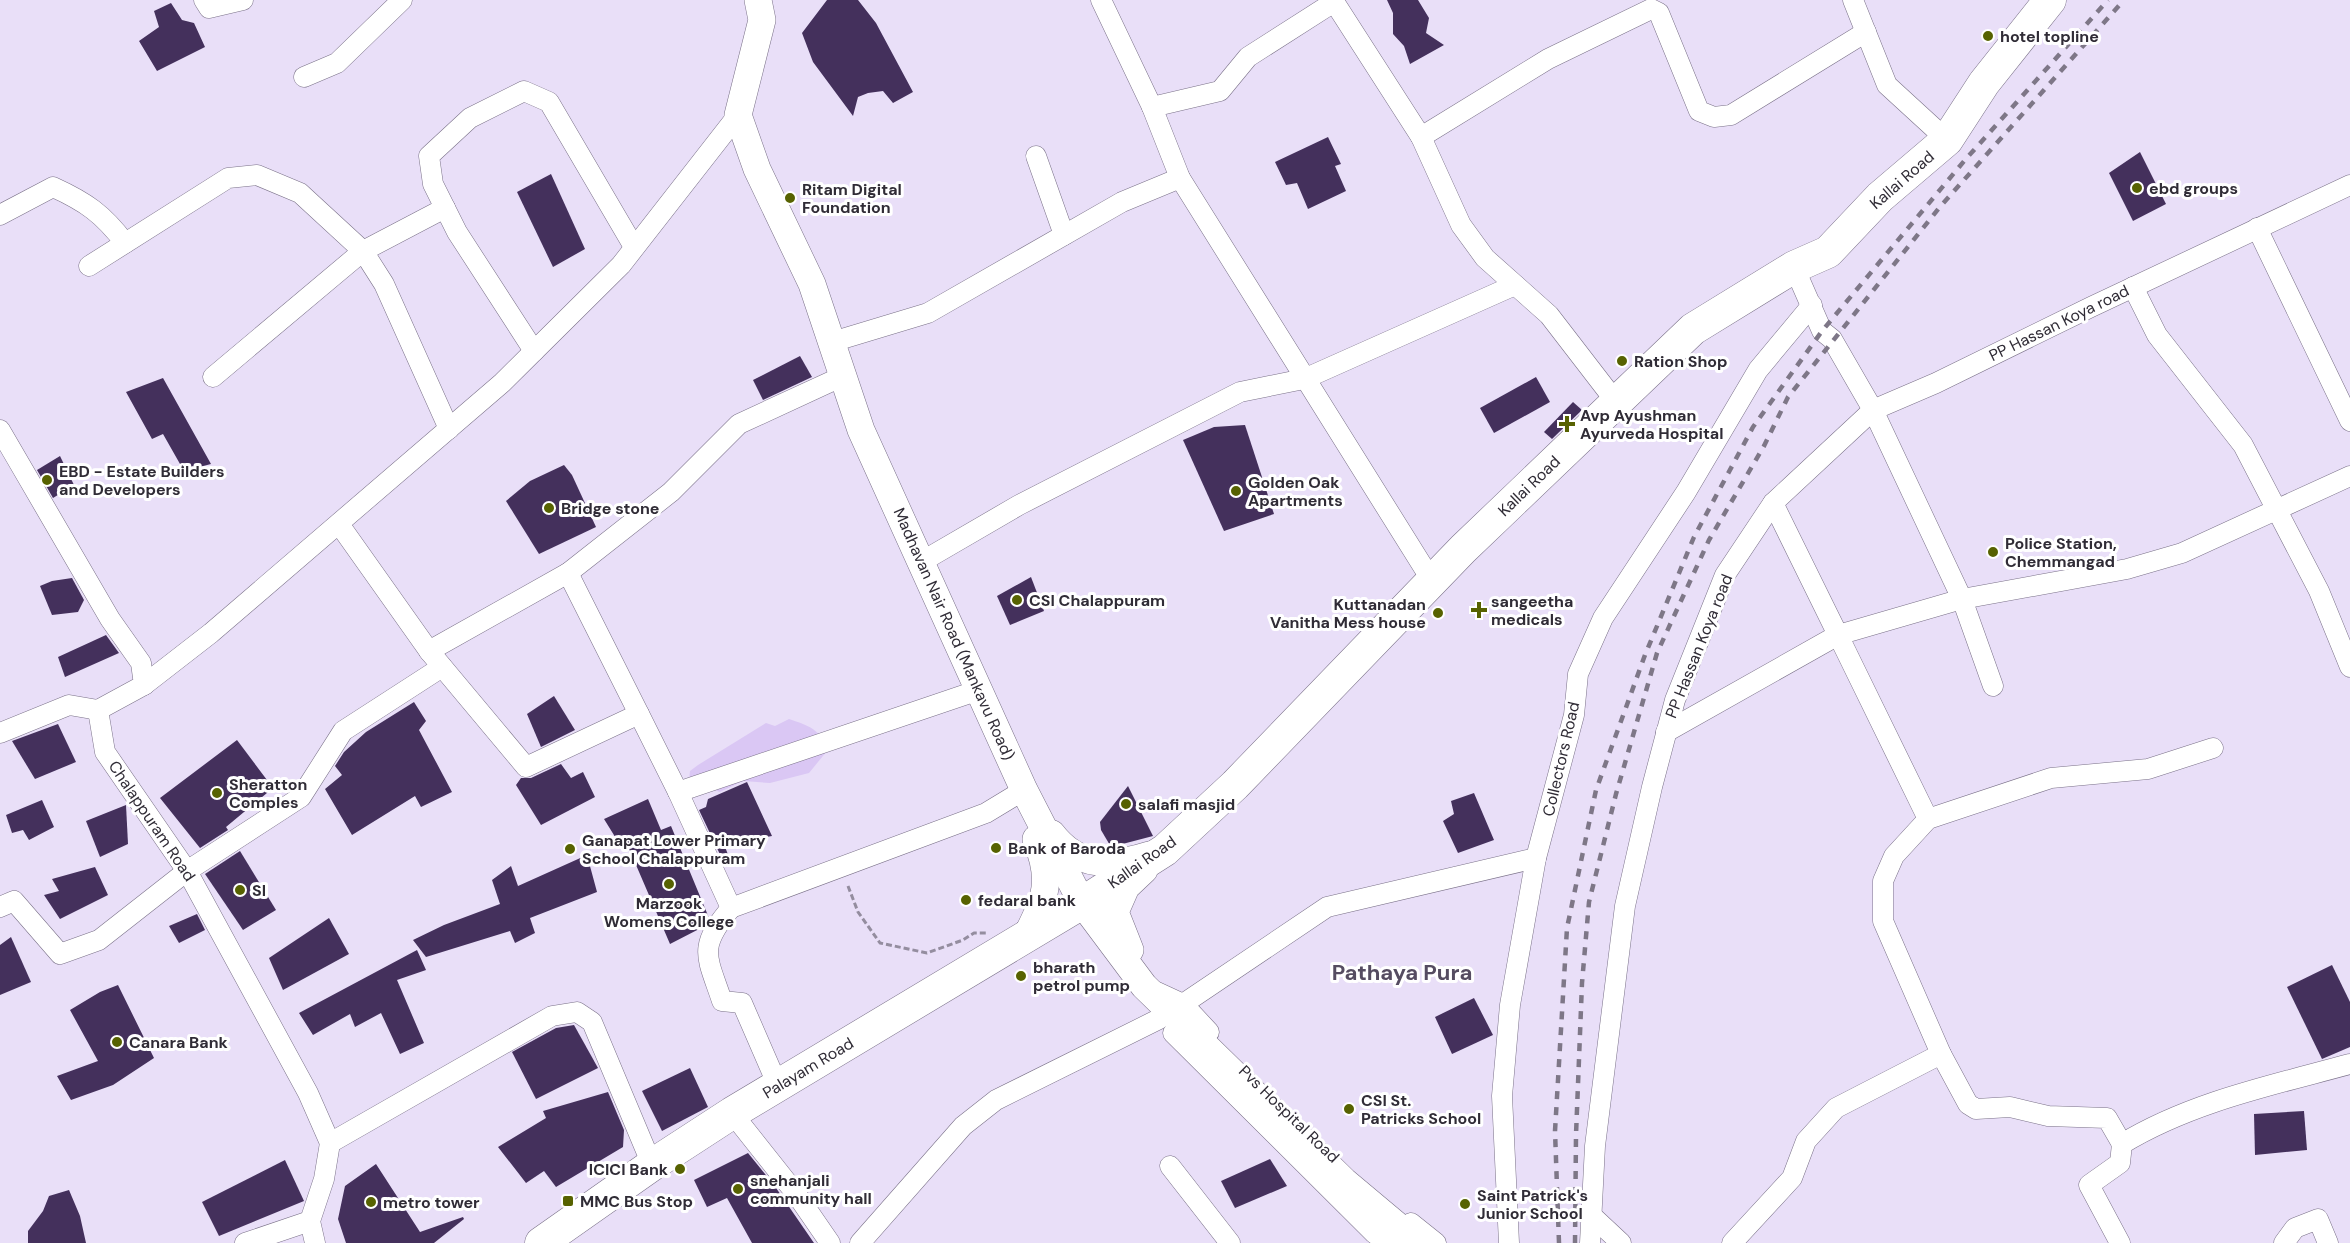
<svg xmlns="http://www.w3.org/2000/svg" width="2350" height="1243" font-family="'DM Sans',sans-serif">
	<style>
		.green { fill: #dac7f4 }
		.building { fill: #44305c }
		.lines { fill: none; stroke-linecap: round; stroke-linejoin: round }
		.minor-casing { stroke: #7a7188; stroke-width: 21 }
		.secondary-casing { stroke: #7a7188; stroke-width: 28 }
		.primary-casing { stroke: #7a7188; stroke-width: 33 }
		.path { stroke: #948d9f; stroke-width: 3; stroke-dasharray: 6 3; stroke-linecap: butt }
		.minor { stroke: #fff; stroke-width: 20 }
		.secondary { stroke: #fff; stroke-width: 27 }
		.primary { stroke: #fff; stroke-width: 32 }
		.rail { stroke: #7e7787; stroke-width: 4.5; stroke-dasharray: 8 8; stroke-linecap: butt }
		.poi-dot { fill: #576201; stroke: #fff; stroke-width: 2 }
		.labels { text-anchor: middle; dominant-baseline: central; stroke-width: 6; stroke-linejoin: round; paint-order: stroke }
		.poi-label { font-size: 16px; font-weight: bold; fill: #302c36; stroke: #fff; text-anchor: start }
		.street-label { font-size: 16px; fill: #302c36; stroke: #fff }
		.district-label { font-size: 22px; font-weight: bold; fill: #554c61; stroke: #fff }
	</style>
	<rect width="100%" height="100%" fill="#e9dff8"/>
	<!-- green -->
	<path class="green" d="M789 719C809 726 820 728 827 751L809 773 770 783 743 781 720 792 689 780 690 771 698 765 766 723 775 726Z"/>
	<!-- building -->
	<g class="building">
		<path d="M827 0H858L876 23 913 92 893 103 883 91 868 93 858 97 853 116 813 62 802 33Z"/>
		<path d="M1387 0H1418L1429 18 1426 33 1444 45 1410 64 1404 46 1393 34V13Z"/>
		<path d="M171 3 182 20 194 23 205 47 157 71 139 41 159 27 154 11Z"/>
		<path d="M1328 137 1341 164 1335 166 1346 191 1308 209 1297 183 1286 185 1275 162Z"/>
		<path d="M2140 152 2166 204 2133 221 2109 173Z"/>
		<path d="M551 174 585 249 553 267 517 192Z"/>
		<path d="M800 356 812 377 763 400 753 380Z"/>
		<path d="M1536 377 1550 402 1494 433 1480 408Z"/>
		<path d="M163 378 211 464 184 471 163 434 152 439 126 392Z"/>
		<path d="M1573 402 1582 410 1552 439 1544 432Z"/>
		<path d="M1245 425 1274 514 1224 531 1183 440 1214 427Z"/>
		<path d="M60 456 74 485 53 498 37 470Z"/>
		<path d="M564 465 572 475 596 527 539 554 506 501 530 481Z"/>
		<path d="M1031 577 1044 611 1010 625 997 596Z"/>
		<path d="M72 578 84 600 78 612 52 615 40 586 52 581Z"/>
		<path d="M106 635 119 653 65 677 58 657Z"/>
		<path d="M554 696 575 730 541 747 527 714Z"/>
		<path d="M414 702 426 721 419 730 452 792 421 807 415 796 352 835 325 789 342 775 335 766 344 752 366 732Z"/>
		<path d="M58 724 76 762 35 779 12 741Z"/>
		<path d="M237 740 273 788 226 827 228 830 200 848 160 798Z"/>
		<path d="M561 764 571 778 583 772 595 797 541 825 516 785 521 778H531Z"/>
		<path d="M747 782 772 836 724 844 730 860 725 865 699 810 706 807 708 799Z"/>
		<path d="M1128 786 1153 836 1111 847 1101 830 1100 822Z"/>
		<path d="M1474 793 1494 840 1458 853 1443 821 1454 814 1451 801Z"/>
		<path d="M648 799 661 830 671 826 709 918 703 927 670 944 624 837 617 840 604 819Z"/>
		<path d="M42 800 54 827 29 840 23 830 12 833 6 815Z"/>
		<path d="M126 805 128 844 100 857 86 821Z"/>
		<path d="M240 851 276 910 243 930 205 874Z"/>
		<path d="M587 855 597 892 530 918 535 933 515 943 510 931 426 957 413 940 444 925 500 904 492 880 511 866 518 886Z"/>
		<path d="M95 867 108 895 60 919 44 895 59 891 52 879Z"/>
		<path d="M197 914 205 930 179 943 169 926Z"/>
		<path d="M329 918 349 954 283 990 269 958Z"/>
		<path d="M11 937 31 982 0 995V945Z"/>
		<path d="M417 950 426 970 397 980 424 1043 400 1054 381 1013 355 1027 350 1014 313 1035 299 1013Z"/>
		<path d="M2332 965 2350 1002V1047L2322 1059 2287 987Z"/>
		<path d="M118 985 154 1058 113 1085 71 1100 57 1076 98 1061 70 1010 100 992Z"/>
		<path d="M1474 998 1493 1035 1452 1054 1435 1017Z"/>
		<path d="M574 1025 598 1068 536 1099 512 1052 556 1028Z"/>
		<path d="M690 1068 708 1107 662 1131 642 1091Z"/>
		<path d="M608 1092 624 1130 623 1147 556 1187 544 1171 526 1183 498 1147 546 1118 543 1111Z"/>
		<path d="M2304 1111 2307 1150 2255 1155 2254 1114Z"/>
		<path d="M748 1153 774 1185 814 1243H752L727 1198 707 1207 694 1180Z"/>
		<path d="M1270 1159 1287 1186 1235 1208 1221 1181Z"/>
		<path d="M285 1160 304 1201 219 1236 202 1202Z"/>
		<path d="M376 1164 420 1232 463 1217 464 1219 434 1243H346L338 1219 345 1186Z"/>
		<path d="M69 1190 80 1216 86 1243H28V1231L43 1211 49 1196Z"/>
	</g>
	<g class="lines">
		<defs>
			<g id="minor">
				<path d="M204 0 209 8 243 0"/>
				<path d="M1101 0 1152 107 1220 91 1248 57 1334 2"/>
				<path d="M1333 0 1421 137 1461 225 1485 258 1549 315 1616 402"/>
				<path d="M1853 0 1887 85 1947 140"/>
				<path d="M304 77 337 63 402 0"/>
				<path d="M1152 107 1180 178 1432 581"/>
				<path d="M1421 137 1548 59 1651 9 1659 13 1699 111 1714 117 1731 115 1866 32"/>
				<path d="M1036 156 1064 235"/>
				<path d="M0 215 53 187C86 202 103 214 125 243"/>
				<path d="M2257 228 2350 421"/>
				<path d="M89 266 228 178 257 175 300 193 363 251 445 208"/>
				<path d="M1794 267 1822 331 1832 339 1873 410 1962 599 1993 686"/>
				<path d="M2133 287 2157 335 2243 445 2319 591 2350 667"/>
				<path d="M832 342 928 313 1122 202 1180 178"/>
				<path d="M534 351 457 232 433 184 429 156 470 118 524 91 549 102 634 247"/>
				<path d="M213 377 363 251 384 284 449 429"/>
				<path d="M0 430 110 619 141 663 144 685 98 710 105 752 187 871 308 1093 330 1143 324 1179 310 1221 315 1243"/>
				<path d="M339 524 429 651 526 767 639 714 678 792 979 690"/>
				<path d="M921 562 1019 505 1240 392 1304 379 1515 285"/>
				<path d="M568 573 639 714"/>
				<path d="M429 651 568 573 671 492 739 424 843 376"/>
				<path d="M144 685 211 633 502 383 621 265 738 115"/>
				<path d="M1666 732 1838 635 1773 503"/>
				<path d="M0 733 69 705 98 710"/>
				<path d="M678 792 731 908 986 813 1024 790"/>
				<path d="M1928 819 1838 635 1962 599 2127 569 2182 553 2350 476"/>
				<path d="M0 907 14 901 60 954 99 940 187 871 301 797 343 731 442 667"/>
				<path d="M731 908C697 948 707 956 722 1001L742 1003 778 1086"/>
				<path d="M1157 992 1183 1004 1209 1032"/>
				<path d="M1183 1004 1327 907 1536 858"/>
				<path d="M1173 1033 1374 1233 1387 1243"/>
				<path d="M732 1113 797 1195 830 1243"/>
				<path d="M330 1143 552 1016 577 1012 592 1022 652 1165"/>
				<path d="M2122 1144 2107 1118 2048 1116 2010 1107 1976 1109 1968 1104 1941 1054 1883 921V881L1894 856 1928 819 2051 778 2148 769 2213 748"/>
				<path d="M1170 1166 1230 1243"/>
				<path d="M1591 1215 1621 1243"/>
				<path d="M1411 1223 1436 1243"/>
				<path d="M245 1243 310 1221"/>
				<path d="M860 1243 963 1126 996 1100 1159 1019"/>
				<path d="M1509 1243 1502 1096 1510 1005 1536 858 1574 715 1578 674 1603 618 1686 492 1758 370 1812 305"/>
				<path d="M1590 1243 1595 1146 1625 906 1652 787 1675 700 1725 575 1773 503 1873 410 1936 383 2091 307 2350 185"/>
				<path d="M1732 1243 1792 1178 1806 1141 1836 1108 1941 1054"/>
				<path d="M2120 1243 2089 1185 2120 1163 2122 1144C2191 1102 2273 1085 2350 1064"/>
				<path d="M2284 1243 2295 1228 2318 1219 2328 1243"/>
			</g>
			<g id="secondary">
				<path d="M758 0 762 20 738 115 757 169 812 284 861 430 1024 790 1082 903 1144 986 1344 1181 1418 1243"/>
				<path d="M1052 834C1078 868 1111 867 1149 855"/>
				<path d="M1026 937C1046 897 1053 881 1036 839"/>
				<path d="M1130 950 1115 912 1126 887 1144 870"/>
			</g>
			<path id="primary" d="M541 1243 652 1165 732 1113 1082 903 1165 850 1235 785 1463 549 1693 329 1794 267 1828 252 1880 197 1947 140 1984 83 2050 0"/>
		</defs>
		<!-- minor casing -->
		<use href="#minor" class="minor-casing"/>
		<!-- secondary casing -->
		<use href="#secondary" class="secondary-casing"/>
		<!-- primary casing -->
		<use href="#primary" class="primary-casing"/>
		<!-- path -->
		<path class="path" d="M848 886 858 912 880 943 927 953 963 940 974 933H986"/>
		<!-- minor -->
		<use href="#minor" class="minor"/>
		<!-- secondary -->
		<use href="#secondary" class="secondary"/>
		<!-- primary -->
		<use href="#primary" class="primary"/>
		<!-- rail -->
		<g class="rail">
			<path d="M1559 1243 1555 1131 1567 928 1596 790 1645 655 1694 537 1753 427 1822 331 1965 160 2108 0"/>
			<path d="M1575 1243 1576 1135 1582 983 1589 902 1616 794 1657 653 1709 540 1764 446 1788 397 1939 208 2124 0"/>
		</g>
	</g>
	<!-- markers -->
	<g class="poi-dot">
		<circle cx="1988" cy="36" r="6"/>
		<circle cx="2137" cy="188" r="6"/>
		<circle cx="790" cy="198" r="6"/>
		<circle cx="1622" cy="361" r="6"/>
		<path d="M1564 415h6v6h6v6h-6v6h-6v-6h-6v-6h6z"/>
		<circle cx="47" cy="480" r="6"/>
		<circle cx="1236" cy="491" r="6"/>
		<circle cx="549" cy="508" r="6"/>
		<circle cx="1993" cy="552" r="6"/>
		<circle cx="1017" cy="600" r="6"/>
		<path d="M1476 601h6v6h6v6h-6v6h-6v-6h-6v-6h6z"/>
		<circle cx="1438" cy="613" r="6"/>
		<circle cx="217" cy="793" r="6"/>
		<circle cx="1126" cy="804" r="6"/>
		<circle cx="996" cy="848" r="6"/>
		<circle cx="570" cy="849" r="6"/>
		<circle cx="669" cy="884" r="6"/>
		<circle cx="240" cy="890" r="6"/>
		<circle cx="966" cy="900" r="6"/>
		<circle cx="1021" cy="976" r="6"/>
		<circle cx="117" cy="1042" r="6"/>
		<circle cx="1349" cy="1109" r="6"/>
		<circle cx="680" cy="1169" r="6"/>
		<circle cx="738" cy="1189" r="6"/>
		<rect x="562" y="1195" width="12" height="12" rx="3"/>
		<circle cx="371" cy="1202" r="6"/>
		<circle cx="1465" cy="1204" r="6"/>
	</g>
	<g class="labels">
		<!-- poi labels -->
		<g class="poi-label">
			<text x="2000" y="36">hotel topline</text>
			<text x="2149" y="188">ebd groups</text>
			<text x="802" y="189">Ritam Digital<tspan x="802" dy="18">Foundation</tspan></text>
			<text x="1634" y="361">Ration Shop</text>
			<text x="1580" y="415">Avp Ayushman<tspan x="1580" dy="18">Ayurveda Hospital</tspan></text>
			<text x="59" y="471">EBD - Estate Builders<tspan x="59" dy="18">and Developers</tspan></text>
			<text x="1248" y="482">Golden Oak<tspan x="1248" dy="18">Apartments</tspan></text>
			<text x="561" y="508">Bridge stone</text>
			<text x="2005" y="543">Police Station,<tspan x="2005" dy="18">Chemmangad</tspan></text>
			<text x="1029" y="600">CSI Chalappuram</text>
			<text x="1491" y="601">sangeetha<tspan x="1491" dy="18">medicals</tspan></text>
			<text x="1426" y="604" text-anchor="end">Kuttanadan<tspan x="1426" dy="18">Vanitha Mess house</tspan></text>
			<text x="229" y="784">Sheratton<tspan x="229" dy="18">Comples</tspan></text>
			<text x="1138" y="804">salafi masjid</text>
			<text x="582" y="840">Ganapat Lower Primary<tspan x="582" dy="18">School Chalappuram</tspan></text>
			<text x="1008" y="848">Bank of Baroda</text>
			<text x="252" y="890">SI</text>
			<text x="978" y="900">fedaral bank</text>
			<text x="669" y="903" text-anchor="middle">Marzook<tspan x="669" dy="18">Womens College</tspan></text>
			<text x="1033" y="967">bharath<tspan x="1033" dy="18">petrol pump</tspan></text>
			<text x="129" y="1042">Canara Bank</text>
			<text x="1361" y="1100">CSI St.<tspan x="1361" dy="18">Patricks School</tspan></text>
			<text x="668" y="1169" text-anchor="end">ICICI Bank</text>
			<text x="750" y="1180">snehanjali<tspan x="750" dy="18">community hall</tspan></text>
			<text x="1477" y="1195">Saint Patrick's<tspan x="1477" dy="18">Junior School</tspan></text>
			<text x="580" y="1201">MMC Bus Stop</text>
			<text x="383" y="1202">metro tower</text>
		</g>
		<!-- street labels -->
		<g class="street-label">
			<text transform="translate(1902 180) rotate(-41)">Kallai Road</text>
			<text transform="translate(2059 323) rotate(-26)">PP Hassan Koya road</text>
			<text transform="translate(1529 486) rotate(-44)">Kallai Road</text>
			<text transform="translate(954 634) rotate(66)">Madhavan Nair Road (Mankavu Road)</text>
			<text transform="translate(1699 646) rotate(-68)">PP Hassan Koya road</text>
			<text transform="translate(1561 759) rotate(-77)">Collectors Road</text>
			<text transform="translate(152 821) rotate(56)">Chalappuram Road</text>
			<text transform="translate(1142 862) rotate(-35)">Kallai Road</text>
			<text transform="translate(808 1068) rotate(-31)">Palayam Road</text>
			<text transform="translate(1289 1114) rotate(44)">Pvs Hospital Road</text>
		</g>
		<!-- district labels -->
		<g class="district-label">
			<text x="1402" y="972">Pathaya Pura</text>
		</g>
	</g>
</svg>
